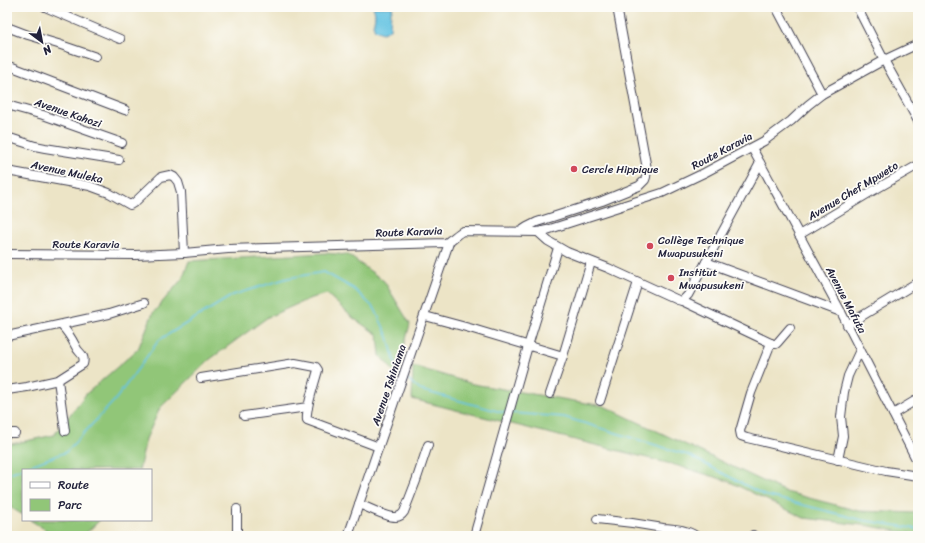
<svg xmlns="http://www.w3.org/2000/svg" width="925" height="543" font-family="Sriracha,sans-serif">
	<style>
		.green { fill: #91c678; stroke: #5a745a }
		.water { fill: #64c3e2; stroke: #43728e }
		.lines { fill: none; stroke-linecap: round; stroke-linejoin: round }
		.stream { stroke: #64c3e2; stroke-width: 1.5 }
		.minor-casing { stroke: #403f50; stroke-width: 10 }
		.minor { stroke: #fff; stroke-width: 8 }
		.poi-dot { fill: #d1495b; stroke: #fdfcf7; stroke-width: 1.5 }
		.labels { text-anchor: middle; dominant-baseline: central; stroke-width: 3.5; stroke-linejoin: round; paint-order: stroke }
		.street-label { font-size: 11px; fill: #22223b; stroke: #fdfcf7 }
		.poi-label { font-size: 11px; fill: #22223b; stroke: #fdfcf7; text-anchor: start }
	</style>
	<rect width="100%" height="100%" fill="#fdfcf7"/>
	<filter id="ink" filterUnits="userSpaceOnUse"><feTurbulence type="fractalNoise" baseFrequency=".025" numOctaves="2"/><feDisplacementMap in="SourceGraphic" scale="8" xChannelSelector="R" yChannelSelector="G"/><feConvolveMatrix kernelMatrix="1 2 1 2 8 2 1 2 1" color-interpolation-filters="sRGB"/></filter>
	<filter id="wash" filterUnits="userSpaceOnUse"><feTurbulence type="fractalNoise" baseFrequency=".012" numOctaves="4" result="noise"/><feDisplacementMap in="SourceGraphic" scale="16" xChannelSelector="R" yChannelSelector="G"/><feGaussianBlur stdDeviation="0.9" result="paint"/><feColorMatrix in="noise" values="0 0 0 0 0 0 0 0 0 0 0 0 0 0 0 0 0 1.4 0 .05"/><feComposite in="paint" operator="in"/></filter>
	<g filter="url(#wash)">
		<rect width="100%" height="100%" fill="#ece4c6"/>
		<!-- green -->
		<g class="green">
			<path d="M325 253 348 255 384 281 410 324 404 347 399 377 380 356 378 335 353 318 327 294 311 298 268 317 209 360 160 408 146 439 139 470H23V515L8 506H7V445L54 435 86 394 138 349 153 313 182 279 189 261Z"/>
			<path d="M413 366 473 384 604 406 786 492 859 511 918 513V535L870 526 804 518 728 481 675 465 412 399Z"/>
			<path d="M30 520H100L83 536H60L46 530Z"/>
		</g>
		<!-- water -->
		<path class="water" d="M373 7H393L391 12 390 29 386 32 382 33 375 30 373 25C375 18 376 14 373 7Z"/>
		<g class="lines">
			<!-- stream -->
			<g class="stream">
				<path d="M405 377 420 390 501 412H506"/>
				<path d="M512 413 564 417 688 455 764 495 862 520 918 529"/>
				<path d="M7 474 66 452 115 400 159 340 233 295 288 278 324 272 354 289 375 309 388 337 397 370 401 374"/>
			</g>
		</g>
	</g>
	<g filter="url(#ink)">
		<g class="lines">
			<defs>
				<g id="minor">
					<path d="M45 7 120 39"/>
					<path d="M776 7 822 94"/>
					<path d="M857 7 884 60 918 121"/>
					<path d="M7 27 28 35 58 44 96 57"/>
					<path d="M7 65 125 110"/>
					<path d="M7 105 43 115 122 143"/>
					<path d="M7 137 35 146 45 148 119 160"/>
					<path d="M752 148 841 312 918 463"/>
					<path d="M7 171 90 186 109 193 130 205 135 202 161 177 170 175 174 177 178 182 181 192 184 253"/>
					<path d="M521 231 527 227 537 222 602 201 639 186 645 180 646 177 647 169 617 7"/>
					<path d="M538 232 548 241 567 252 608 268 678 300 682 301 688 295 760 163"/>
					<path d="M799 235 869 193 918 165"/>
					<path d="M7 254 135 255 184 253 228 249 445 243C452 241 456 234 463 231L538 232 547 230 662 193 704 173 764 141 791 121 808 105 822 94 835 87 884 60 918 44"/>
					<path d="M706 262 841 312"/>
					<path d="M682 301 773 344H776L778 342 790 328"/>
					<path d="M425 316 473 329 563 356"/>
					<path d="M847 325 918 282"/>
					<path d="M7 336 109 314 144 303"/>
					<path d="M771 343 751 393 740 431 741 436 747 438 886 471 918 476"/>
					<path d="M201 378 295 363 316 367 318 370C315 382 305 410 307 420L379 447"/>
					<path d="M58 380 65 431"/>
					<path d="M7 390 27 387 58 380 83 364C86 354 78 353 76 347 72 339 68 332 61 325"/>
					<path d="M550 394 563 356 591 262"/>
					<path d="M600 401 638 282"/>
					<path d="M893 414 918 399"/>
					<path d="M244 416 308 407"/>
					<path d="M7 433H15"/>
					<path d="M838 460 843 436 841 417 844 392 848 376 860 350"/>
					<path d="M359 504C367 507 388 518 396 517 400 517 402 515 404 512L416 481 428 445"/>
					<path d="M597 519C619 521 641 524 663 528 674 529 686 529 696 536"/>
					<path d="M237 536V509"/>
					<path d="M348 536 450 240"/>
					<path d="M474 536 528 346 558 248"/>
					<path d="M753 536V535"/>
				</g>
			</defs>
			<!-- minor casing -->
			<use href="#minor" class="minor-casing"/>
			<!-- minor -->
			<use href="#minor" class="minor"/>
		</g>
	</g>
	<!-- markers -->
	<g class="poi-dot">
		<circle cx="574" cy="169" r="4"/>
		<circle cx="650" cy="246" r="4"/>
		<circle cx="671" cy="278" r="4"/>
	</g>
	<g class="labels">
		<!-- street labels -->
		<g class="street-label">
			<text transform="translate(68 113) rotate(19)">Avenue Kahozi</text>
			<text transform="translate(722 151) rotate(-28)">Route Karavia</text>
			<text transform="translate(67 172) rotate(12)">Avenue Muleka</text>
			<text transform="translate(853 191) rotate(-31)">Avenue Chef Mpweto</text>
			<text transform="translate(409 232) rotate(-2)">Route Karavia</text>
			<text x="86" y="244">Route Karavia</text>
			<text transform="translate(846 300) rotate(62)">Avenue Mafuta</text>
			<text transform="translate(389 385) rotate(-71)">Avenue Tshiniama</text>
		</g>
		<!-- poi labels -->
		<g class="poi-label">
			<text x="582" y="169">Cercle Hippique</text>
			<text x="658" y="240">Collège Technique<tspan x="658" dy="13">Mwapusukeni</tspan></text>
			<text x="679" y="272">Institut<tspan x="679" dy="13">Mwapusukeni</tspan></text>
		</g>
	</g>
	<!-- margin -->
	<rect width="925" height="543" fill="none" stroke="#fdfcf7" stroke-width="24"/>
	<!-- legend -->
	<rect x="22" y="469" width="130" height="52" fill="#fdfcf7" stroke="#a5a5ac"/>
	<rect x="30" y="482" width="20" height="6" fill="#ffffff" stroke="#a5a5ac"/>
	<text x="58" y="489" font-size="12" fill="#22223b">Route</text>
	<rect x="30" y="499" width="20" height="12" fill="#91c678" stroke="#a5a5ac"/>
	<text x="58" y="509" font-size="12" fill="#22223b">Parc</text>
	<!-- north arrow -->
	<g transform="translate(42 42) rotate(148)" stroke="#fdfcf7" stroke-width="3" paint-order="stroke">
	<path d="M0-3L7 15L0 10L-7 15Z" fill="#22223b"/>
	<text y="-6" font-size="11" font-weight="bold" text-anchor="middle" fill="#22223b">N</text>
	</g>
</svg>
